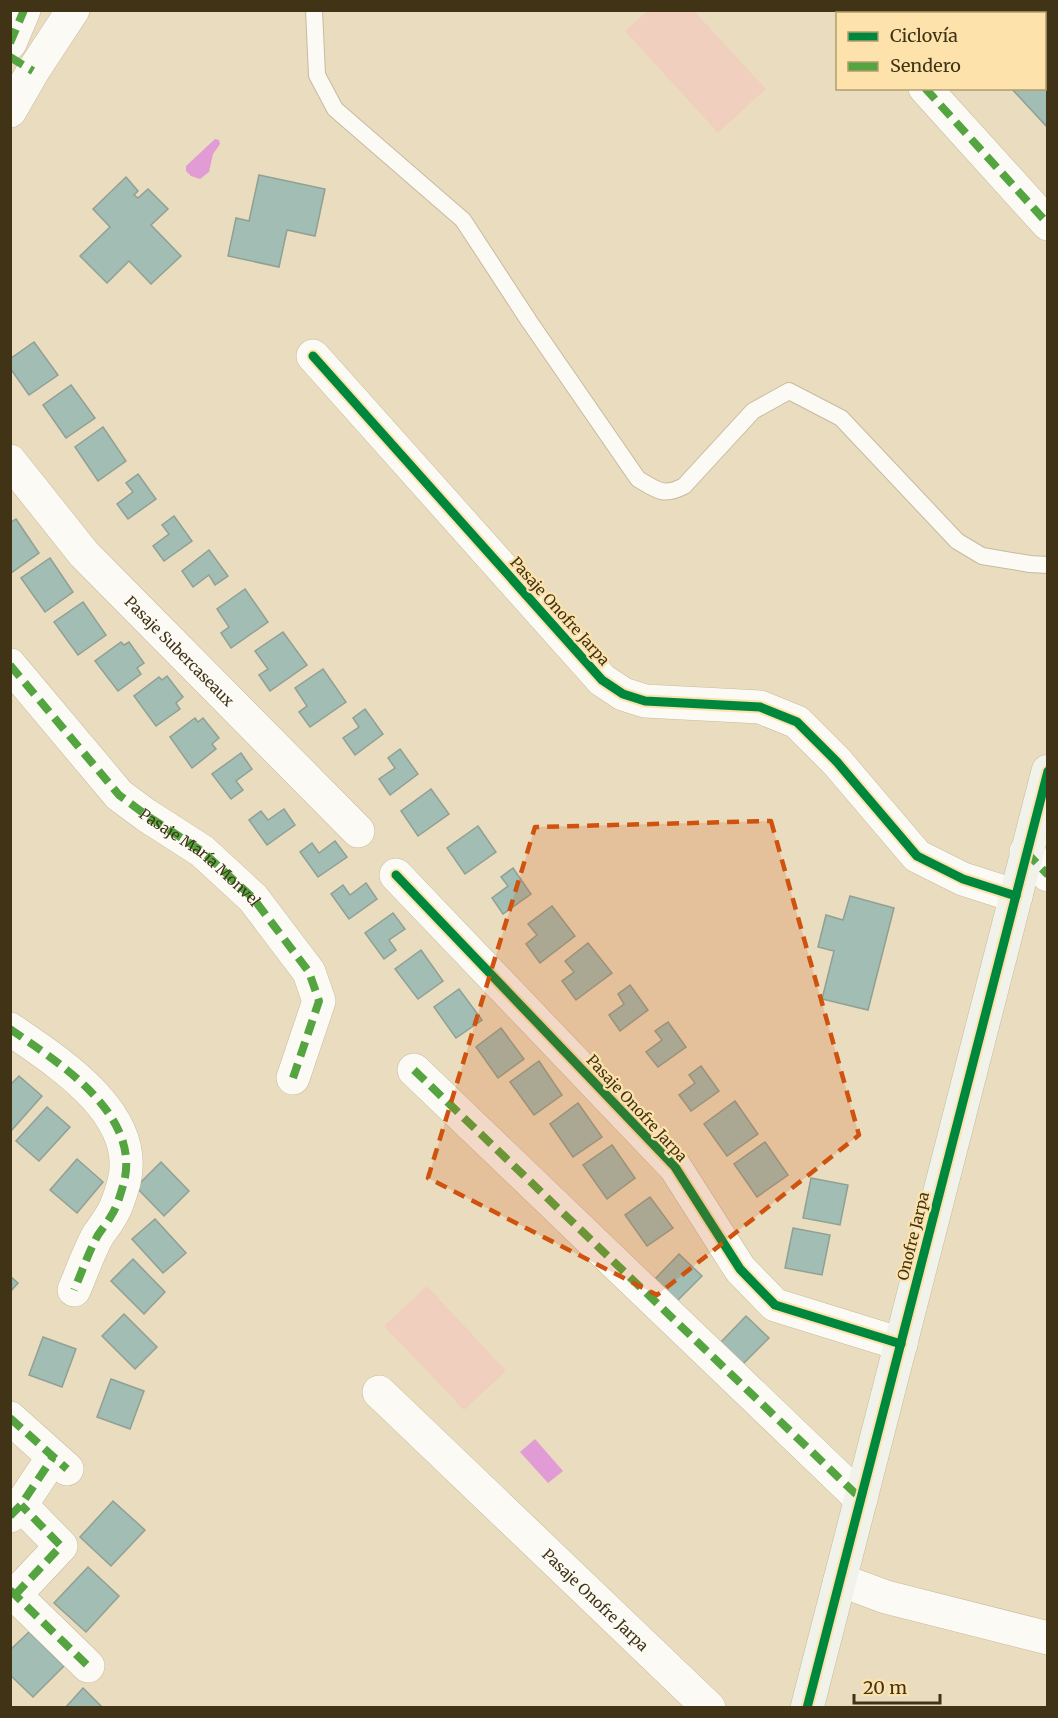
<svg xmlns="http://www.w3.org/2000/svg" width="1058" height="1718" font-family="Merriweather,serif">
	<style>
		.green { fill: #f1cfbf }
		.water { fill: #e19cd6 }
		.building { fill: #a2bdb4; stroke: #90a094; stroke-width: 1.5 }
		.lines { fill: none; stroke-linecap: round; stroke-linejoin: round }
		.lane-casing { stroke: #c7ba9f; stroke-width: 18 }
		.street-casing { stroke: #c7ba9f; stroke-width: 34 }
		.secondary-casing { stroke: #c7ba9f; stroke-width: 34 }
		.lane { stroke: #fcfaf5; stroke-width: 16 }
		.street { stroke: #fcfaf5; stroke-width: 33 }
		.secondary { stroke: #f1f2ea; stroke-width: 33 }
		.quiet { stroke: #54a540; stroke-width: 8; stroke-dasharray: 15 8; stroke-linecap: butt }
		.cycleway-casing { stroke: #fde3ab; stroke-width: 13 }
		.cycleway { stroke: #00873e; stroke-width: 9 }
		.marked { fill: #cf530e; fill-opacity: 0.2; stroke: #cf530e; stroke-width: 4.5; stroke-dasharray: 12 8; stroke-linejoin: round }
		.labels { text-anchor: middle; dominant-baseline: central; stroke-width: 4.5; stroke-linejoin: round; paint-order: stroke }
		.street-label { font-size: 15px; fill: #403316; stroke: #fde3ab }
	</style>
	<rect width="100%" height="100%" fill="#eadcbe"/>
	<!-- green -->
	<g class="green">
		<path d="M647 11H694L766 89 718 133 625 31Z"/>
		<path d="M427 1286 506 1371 464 1410 384 1326Z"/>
	</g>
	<!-- water -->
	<g class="water">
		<path d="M215 139 219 140 220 144 213 154 209 172 200 179 191 176 186 171V166Z"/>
		<path d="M535 1439 563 1471 548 1483 520 1452Z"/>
	</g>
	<!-- building -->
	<g class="building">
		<path d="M1031 10H1048V18L1044 17V14H1031Z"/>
		<path d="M1044 56 1048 59V128L1011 88H1044Z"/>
		<path d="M259 175 325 189 315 236 287 230 279 267 228 256 236 218 249 221Z"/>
		<path d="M126 177 138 191 134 195 138 198 148 189 168 209 151 225 181 256 151 284 129 261 107 283 80 256 110 227 93 209Z"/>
		<path d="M34 342 58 375 29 395 10 368V359Z"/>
		<path d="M71 385 95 418 66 438 43 405Z"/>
		<path d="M103 427 126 461 98 481 75 447Z"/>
		<path d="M138 474 156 499 128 519 117 504 133 492 126 483Z"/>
		<path d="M174 516 192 541 164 561 153 546 169 534 162 525Z"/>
		<path d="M16 519 39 553 11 573 10 523Z"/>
		<path d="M209 550 228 576 215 585 209 575 193 587 182 571Z"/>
		<path d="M50 558 73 592 45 612 21 578Z"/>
		<path d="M245 589 268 622 231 648 221 633 229 627 217 609Z"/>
		<path d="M83 602 106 635 78 655 54 622Z"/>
		<path d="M283 632 307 665 270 691 259 675 268 669 255 651Z"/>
		<path d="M121 642 124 645 129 642 144 663 137 668 141 674 118 691 95 661Z"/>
		<path d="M323 669 346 702 310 727 299 712 307 706 295 688Z"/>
		<path d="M167 676 183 697 176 703 180 709 156 726 134 696 159 677 162 680Z"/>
		<path d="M365 709 383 734 355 755 343 738 359 727 353 718Z"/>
		<path d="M195 718 198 722 203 718 219 738 212 744 216 749 192 768 170 737Z"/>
		<path d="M400 749 418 774 390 795 379 779 395 768 388 758Z"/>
		<path d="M241 753 252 769 236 781 243 790 231 799 212 774Z"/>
		<path d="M431 789 449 814 418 836 401 811Z"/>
		<path d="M284 809 295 825 267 845 249 820 261 811 268 820Z"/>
		<path d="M478 826 496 852 465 874 447 848Z"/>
		<path d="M335 841 347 857 318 877 300 852 312 843 319 853Z"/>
		<path d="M513 868 531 894 503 914 492 898 508 886 501 877Z"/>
		<path d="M366 883 377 899 349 919 331 894 343 885 350 895Z"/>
		<path d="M850 896 894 908 868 1010 822 999 834 951 818 947 826 915 843 920Z"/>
		<path d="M552 906 575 936 540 963 526 944 537 935 528 924Z"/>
		<path d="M393 913 405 929 389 940 396 950 384 959 365 933Z"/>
		<path d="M588 943 612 973 576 1000 562 981 574 972 565 961Z"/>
		<path d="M421 950 443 981 418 999 395 969Z"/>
		<path d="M630 985 648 1010 620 1031 609 1015 624 1004 618 994Z"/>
		<path d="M459 989 482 1020 456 1038 434 1007Z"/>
		<path d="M668 1022 686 1047 658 1067 646 1052 662 1040 655 1031Z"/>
		<path d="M501 1028 524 1059 498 1078 476 1047Z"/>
		<path d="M539 1061 562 1095 534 1115 510 1082Z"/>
		<path d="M701 1066 719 1091 691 1111 679 1095 695 1083 689 1075Z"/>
		<path d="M19 1076 42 1096 11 1131 10 1085Z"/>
		<path d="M735 1101 758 1134 727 1156 704 1124Z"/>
		<path d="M578 1103 602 1137 573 1157 550 1124Z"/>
		<path d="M47 1107 70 1127 39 1161 16 1141Z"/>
		<path d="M765 1142 788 1175 757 1197 734 1164Z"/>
		<path d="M612 1145 635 1178 607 1199 583 1165Z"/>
		<path d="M77 1159 103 1182 77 1213 50 1190Z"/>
		<path d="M161 1162 189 1191 164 1216 136 1187Z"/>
		<path d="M811 1178 848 1185 840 1225 803 1218Z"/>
		<path d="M650 1197 673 1228 647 1246 625 1215Z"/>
		<path d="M155 1219 186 1253 163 1273 132 1239Z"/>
		<path d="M793 1228 830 1235 822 1275 785 1268Z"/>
		<path d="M679 1254 702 1276 675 1303 653 1281Z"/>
		<path d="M133 1259 165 1292 144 1314 111 1281Z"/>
		<path d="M10 1276 18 1283 10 1292Z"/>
		<path d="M124 1314 157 1347 135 1369 102 1336Z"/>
		<path d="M746 1316 769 1338 742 1365 720 1343Z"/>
		<path d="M43 1337 76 1349 62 1387 29 1375Z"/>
		<path d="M111 1379 144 1391 130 1429 97 1417Z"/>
		<path d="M113 1501 145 1530 111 1566 80 1537Z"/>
		<path d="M88 1567 119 1596 86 1632 54 1603Z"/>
		<path d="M29 1632 64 1666 33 1697 10 1675V1650Z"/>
		<path d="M83 1688 103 1708H65Z"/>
	</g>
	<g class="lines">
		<defs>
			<path id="lane" d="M314 10 317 75 335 109 463 220 529 321 638 479C657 490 663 497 684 486L753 411 789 391 841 418 957 541 982 556 1030 564 1048 565"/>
			<g id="street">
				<path d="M855 10 858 14"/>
				<path d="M10 43 24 10"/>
				<path d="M925 88 1048 224"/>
				<path d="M10 111 33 71 73 10"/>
				<path d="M313 356 602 680 623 694 645 701 760 707 797 722 837 762 917 856 963 879 1016 896"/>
				<path id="s1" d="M10 461 84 554 358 831"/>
				<path id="s2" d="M10 665 119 795 146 815 202 851 253 898 309 972 319 1001 293 1078"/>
				<path d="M1026 852 1048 875"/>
				<path d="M396 875 675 1167 740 1269 775 1305 901 1344"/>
				<path d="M10 1029C58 1062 141 1114 124 1182 121 1193 117 1207 111 1216 107 1223 102 1229 98 1235 88 1253 82 1272 74 1290"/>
				<path d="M414 1070 861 1499"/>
				<path id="s3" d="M379 1392 709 1708"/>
				<path d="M10 1418 67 1469"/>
				<path d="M10 1516 21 1505 53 1457"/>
				<path d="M840 1580 886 1597 1048 1638"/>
				<path d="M10 1590 88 1666"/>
				<path d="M15 1595 61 1546 21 1505"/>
			</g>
			<path id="secondary" d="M807 1708 1048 771"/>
		</defs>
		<!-- lane casing -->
		<use href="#lane" class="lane-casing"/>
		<!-- street casing -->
		<use href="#street" class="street-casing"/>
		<!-- secondary casing -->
		<use href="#secondary" class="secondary-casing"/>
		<!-- lane -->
		<use href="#lane" class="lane"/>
		<!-- street -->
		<use href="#street" class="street"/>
		<!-- secondary -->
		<use href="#secondary" class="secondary"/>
		<!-- quiet -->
		<g class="quiet">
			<path d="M855 10 858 14"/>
			<path d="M10 43 24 10"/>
			<path d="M10 57 33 71"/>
			<path d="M925 88 1048 224"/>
			<path d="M10 665 119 795 146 815 202 851 253 898 309 972 319 1001 293 1078"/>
			<path d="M1026 852 1048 875"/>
			<path d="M10 1029C58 1062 141 1114 124 1182 121 1193 117 1207 111 1216 107 1223 102 1229 98 1235 88 1253 82 1272 74 1290"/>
			<path d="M414 1070 861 1499"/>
			<path d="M10 1418 67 1469"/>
			<path d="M10 1516 21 1505 53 1457"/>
			<path d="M10 1590 88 1666"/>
			<path d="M15 1595 61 1546 21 1505"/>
		</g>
		<defs>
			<g id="cycleway">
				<path d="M313 356 602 680 623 694 645 701 760 707 797 722 837 762 917 856 963 879 1016 896"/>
				<path d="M396 875 675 1167 740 1269 775 1305 901 1344"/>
				<path d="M807 1708 1048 771"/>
			</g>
		</defs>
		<!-- cycleway casing -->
		<use href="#cycleway" class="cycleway-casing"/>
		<!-- cycleway -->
		<use href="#cycleway" class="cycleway"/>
	</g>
	<!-- marked area -->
	<path class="marked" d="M771 821 859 1135 657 1295 428 1178 535 827Z"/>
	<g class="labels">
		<!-- street labels -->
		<g class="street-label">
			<text transform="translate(560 611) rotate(48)">Pasaje Onofre Jarpa</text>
			<text stroke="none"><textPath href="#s1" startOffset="255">Pasaje Subercaseaux</textPath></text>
			<text stroke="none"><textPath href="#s2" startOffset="272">Pasaje María Monvel</textPath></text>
			<text transform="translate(637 1108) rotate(47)">Pasaje Onofre Jarpa</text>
			<text transform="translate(913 1236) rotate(-76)">Onofre Jarpa</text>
			<text stroke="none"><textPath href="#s3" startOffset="300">Pasaje Onofre Jarpa</textPath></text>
		</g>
	</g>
	<!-- border -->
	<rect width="1058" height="1718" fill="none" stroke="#403316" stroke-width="24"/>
	<!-- legend -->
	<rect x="836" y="12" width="210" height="78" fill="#fde3ab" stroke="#b19d6f" stroke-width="1.5"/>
	<rect x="848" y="32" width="30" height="9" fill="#00873e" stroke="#b19d6f" stroke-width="1.5"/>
	<text x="890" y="42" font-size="18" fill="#403316">Ciclovía</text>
	<rect x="848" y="62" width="30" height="9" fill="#54a540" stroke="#b19d6f" stroke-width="1.5"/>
	<text x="890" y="72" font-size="18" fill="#403316">Sendero</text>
	<!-- scale -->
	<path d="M854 1694v9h86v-9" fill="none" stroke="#403316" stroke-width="3"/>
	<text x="863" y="1694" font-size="18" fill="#403316" stroke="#fde3ab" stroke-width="4.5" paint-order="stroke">20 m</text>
</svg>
